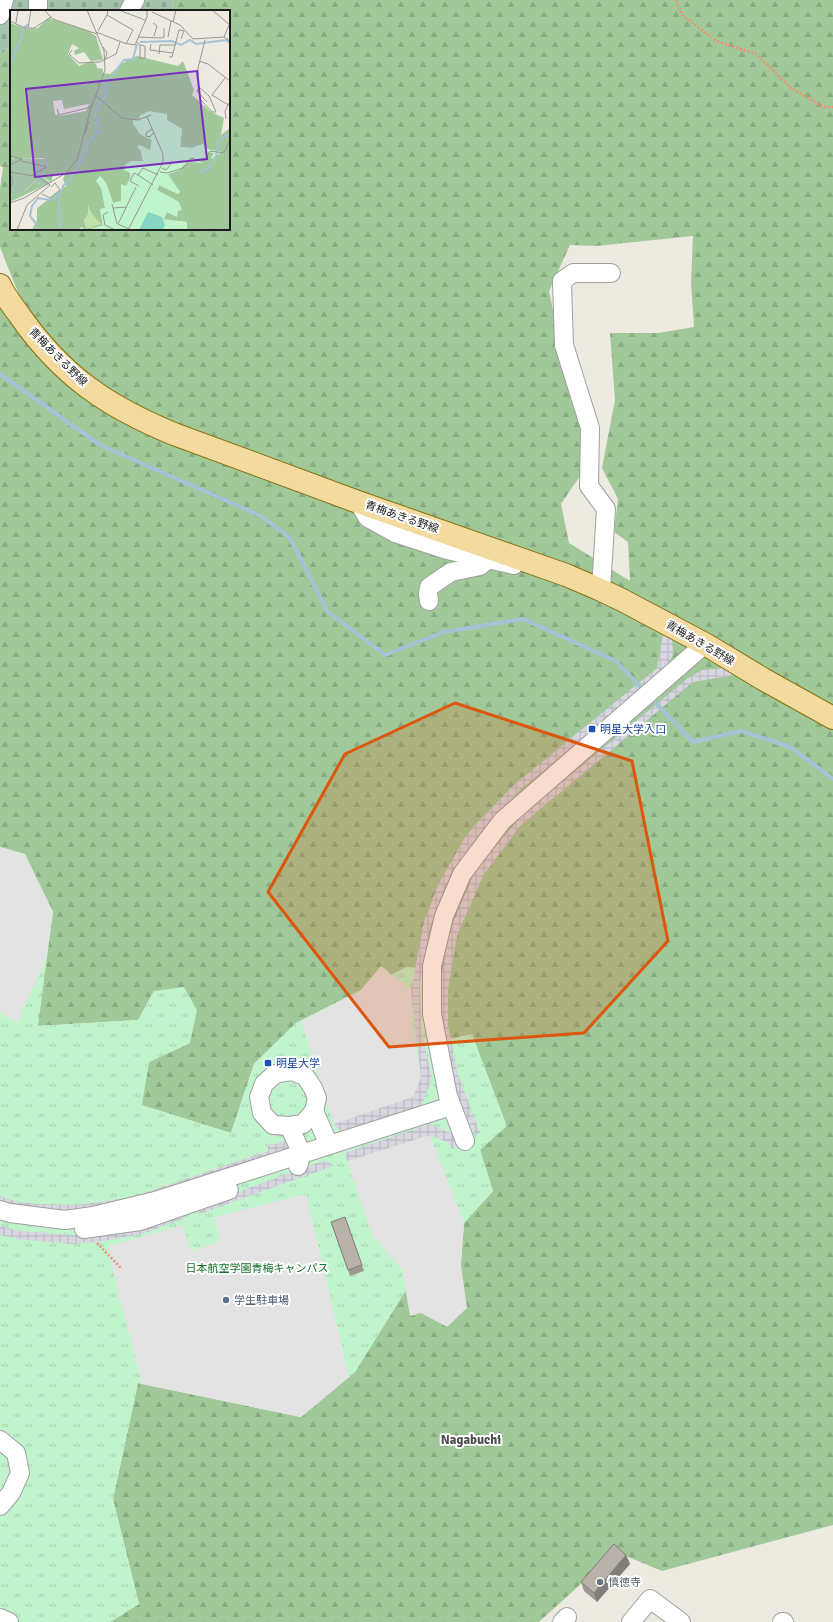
<svg xmlns="http://www.w3.org/2000/svg" width="833" height="1622" font-family="Signika,'Noto Sans JP',sans-serif">
	<style>
		.forest { fill: url(#forest-firs); fill-rule: evenodd }
		.cemetery { fill: url(#cemetery-stones) }
		.park { fill: url(#park-tufts) }
		.parking { fill: #e3e3e3 }
		.plaza { fill: url(#plaza-grid) }
		.lines { fill: none; stroke-linecap: round; stroke-linejoin: round }
		.stream { stroke: #a5c3d6; stroke-width: 4 }
		.minor-casing { stroke: #9f9f9f; stroke-width: 20 }
		.major-casing { stroke: #85700c; stroke-width: 24 }
		.path { stroke: #ed9071; stroke-width: 2.5; stroke-dasharray: 2 2; stroke-linecap: butt }
		.minor { stroke: #fff; stroke-width: 18 }
		.major { stroke: #f3db9f; stroke-width: 22 }
		.wall { fill: #9e9993 }
		.shaded-wall { fill: #817d78 }
		.building { fill: #b8b2ab; stroke: #817d78 }
		.marked { fill: #de560d; fill-opacity: 0.2; stroke: #de560d; stroke-width: 3; stroke-linejoin: round }
		.transit-dot { fill: #1a4fb4; stroke: #fff; stroke-width: 1.5 }
		.service-dot { fill: #5c6f8a; stroke: #fff; stroke-width: 1.5 }
		.worship-dot { fill: #6b7280; stroke: #fff; stroke-width: 1.5 }
		.labels { text-anchor: middle; dominant-baseline: central; stroke-width: 4; stroke-linejoin: round; paint-order: stroke }
		.street-label { font-size: 11px; fill: #1b1b1b; stroke: #fff }
		.transit-label { font-size: 11px; fill: #164399; stroke: #fff; text-anchor: start }
		.park-label { font-size: 11px; fill: #146e29; stroke: #fff }
		.service-label { font-size: 11px; fill: #4e5e75; stroke: #fff; text-anchor: start }
		.worship-label { font-size: 11px; fill: #5b616d; stroke: #fff; text-anchor: start }
		.quarter-label { font-size: 13px; font-weight: bold; fill: #4e4e4e; stroke: #fff }
		.inset-river { fill: none; stroke: #a5c3d6; stroke-width: 2 }
		.inset-road { fill: none; stroke: #989792; stroke-width: 1 }
		.view { fill: #7b2cbf; fill-opacity: 0.15; stroke: #7b2cbf; stroke-width: 2 }
		.inset-edge { fill: none; stroke: #1b1b1b; stroke-width: 2 }
	</style>
	<defs>
		<pattern id="forest-firs" width="22" height="20" patternUnits="userSpaceOnUse"><rect width="22" height="20" fill="#a0c899"/><path d="M5 1l3.5 6h-7zM16 11l3.5 6h-7z" fill="#89ab83"/></pattern>
		<pattern id="cemetery-stones" width="16" height="16" patternUnits="userSpaceOnUse"><rect width="16" height="16" fill="#a4c3ad"/><path d="M2 7V4a2 2 0 0 1 4 0v3zM10 15v-3a2 2 0 0 1 4 0v3z" fill="#8da794"/></pattern>
		<pattern id="park-tufts" width="24" height="20" patternUnits="userSpaceOnUse"><rect width="24" height="20" fill="#c0f4cc"/><path d="M3 7l-1-3M5 7V3M7 7l1-3M15 17l-1-3M17 17v-4M19 17l1-3" fill="none" stroke="#a4d1af"/></pattern>
		<pattern id="plaza-grid" width="8" height="8" patternUnits="userSpaceOnUse"><rect width="8" height="8" fill="#d7d6e1"/><path d="M0 4h8M4 0v8" fill="none" stroke="#b8b7c0"/></pattern>
	</defs>
	<rect width="100%" height="100%" fill="#eceae1"/>
	<!-- forest -->
	<path class="forest" d="M173 0H833V1525L662 1571 616 1552 539 1622H110L139 1604 113 1499 138 1383 301 1417 355 1372 406 1290 458 1295 464 1223 493 1191 480 1150 472 1034 443 1041 440 986 407 967 296 1023 254 1064 231 1133 141 1105 149 1062 190 1043 154 991 138 1020 37 1026 53 912 25 854 0 847V292L19 295 0 247V189L3 167 0 166V55L11 46V229H229V11H172ZM693 236 691 283 694 327 659 333H610L615 400 602 468 618 499 614 532 628 542 630 581 569 543 561 504 582 473 590 455 561 349 549 291 570 245 596 246Z"/>
	<!-- cemetery -->
	<path class="cemetery" d="M0 0H173L172 11H11V46L0 55Z"/>
	<!-- park -->
	<path class="park" d="M0 847 24 854 53 912 38 1026 138 1020 154 991 184 987 197 1010 190 1043 149 1062 142 1105 231 1133 254 1064 296 1023 407 967 439 970 447 1040 472 1034 507 1126 480 1150 493 1191 464 1223 458 1295 406 1290 355 1372 301 1417 138 1383 113 1499 139 1604 110 1622H20L0 1611Z"/>
	<!-- parking -->
	<g class="parking">
		<path d="M0 847 24 854 53 912 46 959 17 1023 0 1012Z"/>
		<path d="M381 966 411 990 413 1032 421 1077 413 1097 334 1124 301 1021 360 991Z"/>
		<path d="M430 1135 464 1223 461 1265 467 1308 447 1327 421 1313 410 1316 402 1269 372 1235 347 1161Z"/>
		<path d="M306 1194 349 1377 301 1417 142 1384 107 1247 183 1225 191 1251 220 1241 215 1217Z"/>
	</g>
	<!-- plaza -->
	<g class="plaza">
		<path d="M664 628 672 639 673 655 663 673 521 789 483 829 456 867 445 887 430 927 420 983 421 1028 432 1079 421 1106 342 1133 334 1124 413 1097 421 1077 411 990 424 922 438 885 464 839 474 826 515 784 657 668Z"/>
		<path d="M724 668 740 674 693 682 520 826 483 876 457 936 448 989V1025L458 1074 480 1133 475 1135 457 1095 443 1041 440 986 449 932 475 871 522 815 688 678 702 670Z"/>
		<path d="M430 1124 455 1135 458 1145 452 1149 449 1143 430 1135 347 1161 345 1153Z"/>
		<path d="M292 1139V1150L197 1184 78 1214 0 1204V1196L18 1202 39 1204 78 1205 132 1197 268 1151V1146Z"/>
		<path d="M322 1161 329 1162 333 1166 199 1214 200 1206Z"/>
		<path d="M183 1214 185 1218 142 1234 97 1242 71 1244 19 1239 0 1235V1226L20 1231 72 1235 92 1234Z"/>
	</g>
	<g class="lines">
		<!-- stream -->
		<g class="stream">
			<path d="M0 374 100 445 261 516 290 538 327 611 385 655 444 632 523 619 616 661 644 691"/>
			<path d="M650 697 693 742 742 731 790 747 833 779"/>
		</g>
		<defs>
			<g id="minor">
				<path d="M38 0V11"/>
				<path d="M129 11 135 0"/>
				<path d="M0 15 4 0"/>
				<path d="M358 502 368 518 395 533 447 550 514 565"/>
				<path d="M601 590 606 509 589 486 590 428 564 345 562 281 573 273H611"/>
				<path d="M429 601 428 594 429 587 451 572 480 566 488 559"/>
				<path d="M292 1071 305 1076 313 1088 317 1098 314 1111 303 1124 289 1126 273 1125 262 1113 259 1097 264 1084 275 1074Z"/>
				<path d="M314 1111 329 1145"/>
				<path d="M289 1126 302 1154 298 1166"/>
				<path d="M465 1141 448 1096 432 1014V966L444 916 462 874 502 821 705 644"/>
				<path d="M0 1210 10 1213 65 1220 93 1216 155 1201 451 1106"/>
				<path d="M84 1229 140 1221 229 1190"/>
				<path d="M0 1440 16 1453 20 1473 11 1493 0 1506"/>
				<path d="M0 1618 9 1622"/>
				<path d="M562 1622 567 1617"/>
				<path d="M631 1622 650 1599 681 1622"/>
				<path d="M782 1622H784"/>
			</g>
			<path id="major" d="M0 285C5 297 13 306 20 316 62 376 108 407 174 434L358 502 566 575 601 590 622 600 705 644 763 679 833 718"/>
		</defs>
		<!-- minor casing -->
		<use href="#minor" class="minor-casing"/>
		<!-- major casing -->
		<use href="#major" class="major-casing"/>
		<!-- path -->
		<g class="path">
			<path d="M676 0 682 15 716 41 756 54 791 88 823 107H833"/>
			<path d="M97 1243 122 1269"/>
		</g>
		<!-- minor -->
		<use href="#minor" class="minor"/>
		<!-- major -->
		<use href="#major" class="major"/>
	</g>
	<!-- wall -->
	<g class="wall">
		<path d="M345 1217 364 1271 350 1276 331 1222Z"/>
		<path d="M626 1555 630 1564 597 1602 584 1591 581 1582Z"/>
	</g>
	<!-- shaded-wall -->
	<path class="shaded-wall" d="M626 1555 630 1564 597 1602 594 1593Z"/>
	<!-- building -->
	<g class="building">
		<path d="M345 1217 362 1265 348 1270 331 1222Z"/>
		<path d="M614 1544 626 1555 594 1593 581 1582Z"/>
	</g>
	<!-- marked area -->
	<path class="marked" d="M455 703 632 761 668 941 584 1033 389 1047 268 892 345 754Z"/>
	<!-- markers -->
	<g class="transit-dot">
		<rect x="588" y="725" width="8" height="8" rx="2"/>
		<rect x="264" y="1059" width="8" height="8" rx="2"/>
	</g>
	<circle class="service-dot" cx="226" cy="1300" r="4"/>
	<circle class="worship-dot" cx="600" cy="1582" r="4"/>
	<g class="labels">
		<!-- street labels -->
		<g class="street-label">
			<text transform="translate(58 357) rotate(45)">青梅あきる野線</text>
			<text transform="translate(402 517) rotate(19)">青梅あきる野線</text>
			<text transform="translate(700 643) rotate(30)">青梅あきる野線</text>
		</g>
		<!-- transit labels -->
		<g class="transit-label">
			<text x="600" y="729">明星大学入口</text>
			<text x="276" y="1063">明星大学</text>
		</g>
		<!-- park labels -->
		<g class="park-label">
			<text x="257" y="1268">日本航空学園青梅キャンパス</text>
		</g>
		<!-- service labels -->
		<g class="service-label">
			<text x="234" y="1300">学生駐車場</text>
		</g>
		<!-- worship labels -->
		<g class="worship-label">
			<text x="608" y="1582">慎徳寺</text>
		</g>
		<!-- quarter labels -->
		<g class="quarter-label">
			<text x="471" y="1440">Nagabuchi</text>
		</g>
	</g>
	<!-- overview -->
	<g transform="translate(10 10)">
		<rect width="220" height="220" fill="#eceae1"/>
		<path d="M78 195 82 204 91 214 76 219 74 210 78 204Z" fill="#bde2aa"/>
		<path d="M38 8 76 20 86 26 93 50 81 51 86 54 87 58 93 59V63L100 64 116 51 127 46 168 56 173 51 184 80 182 85 201 102 214 108 211 125 220 118V220H177V212L153 210 157 202 167 207 169 192 147 180 149 175 168 184 170 182 157 164 198 142 204 143 201 149 211 142 197 139 193 134 182 138 170 137 172 119 157 110V104L130 109 123 113 130 124 142 130 140 140 131 141 133 152 121 151 120 172 116 176 111 175V191L103 193 96 173 90 166 95 198 90 199 93 216 77 220 71 217 69 220H22L27 210V198L56 176 53 169 56 162 43 165 41 172 30 165 35 161 39 153 34 148H1L0 13 18 19 28 18ZM62 34 69 38 64 41 65 45 74 42 81 51 69 56 58 44ZM52 90 54 99 79 94 76 101 50 106 45 104 43 91ZM78 195 82 204 91 214 76 219 74 210 78 204ZM24 172 35 175 0 192V186L15 181Z" fill="#a0c899" fill-rule="evenodd"/>
		<path d="M0 146 3 149 7 146 8 148 37 149 39 153 35 161 30 165 40 173 35 175 24 172 11 184 0 186Z" fill="#a4c3ad"/>
		<path d="M139 101 157 104V110L172 119 170 137 182 138 193 134 197 139 212 142 201 149 204 143 198 142 194 153 176 152 170 160 158 164 170 182 168 184 149 175 147 180 169 192 172 200 167 201V207L157 202 153 209 177 212V220H77L93 215 90 199 95 198 91 178 86 171 90 166 96 173 103 193 111 191V174L116 176 122 164 114 160 115 155 121 151H133L131 141 127 137 130 135 140 140 142 130 130 124 123 113V110L130 109 129 106Z" fill="#c0f4cc"/>
		<path d="M138 202 152 207 155 215 153 220H129Z" fill="#85d5c2"/>
		<path class="inset-river" d="M130 32 162 31 171 35 180 30 186 34 216 30 220 33M0 54 11 29 13 19 18 14M190 162 198 159 206 146 209 130 220 124M49 185 50 220M25 220 27 215 20 206 22 196 28 188 40 190 51 183 53 176 61 169 71 151 77 134 90 119 85 105 88 95 96 86 95 75 114 50 123 49 127 34"/>
		<path class="inset-road" d="M34 0 43 9 87 24M98 0 97 5 123 20 116 34M109 0 135 10M202 0 220 15M142 2 170 15 183 29 214 27 220 31M0 11 15 18H24L41 7M163 12 166 0M6 13 8 0M143 13 147 16 144 26M18 18 21 0M88 21 97 5M86 22 114 33 125 35 137 7V0M129 27 151 28 154 27V18M158 27 161 11M214 27 219 15M195 30 188 58 189 77 199 86 206 102M127 32 130 35V48H135V36L130 35M141 34 140 40 163 43M93 37 97 43 95 50M62 40 59 44 69 53 90 52 106 44 110 32M149 44 150 35H165M159 47H162L169 20 174 21 171 29M189 51 198 54 220 71M215 68 202 85 220 96M189 77 187 81 197 92M86 86 112 108 128 110 141 105M190 89 202 102H206M47 99 49 105 81 97M216 109 215 101 220 91M142 119 136 123V126L140 127 144 122M75 123 79 111M0 146 12 149 0 155M11 151 37 157 20 166M152 158 156 160 161 154M0 162 29 167 40 175 17 195 7 220M150 162 157 163 173 158 181 148 194 152 200 141 214 143 220 130M0 165 3 171 0 178M128 165 124 163 120 171 129 176M143 175 128 165 133 158 148 165M32 184 40 188 50 180 45 173 41 177M0 193 14 188 56 163 67 150 80 101 95 60 94 41 77 0M102 194 107 214M103 198 117 197M98 202 93 205 95 215 105 220M119 219 108 214 126 177M118 220 153 152V144L137 107"/>
		<path class="view" d="M187 61 197 149 25 167 16 79Z"/>
		<rect width="220" height="220" class="inset-edge"/>
	</g>
</svg>
